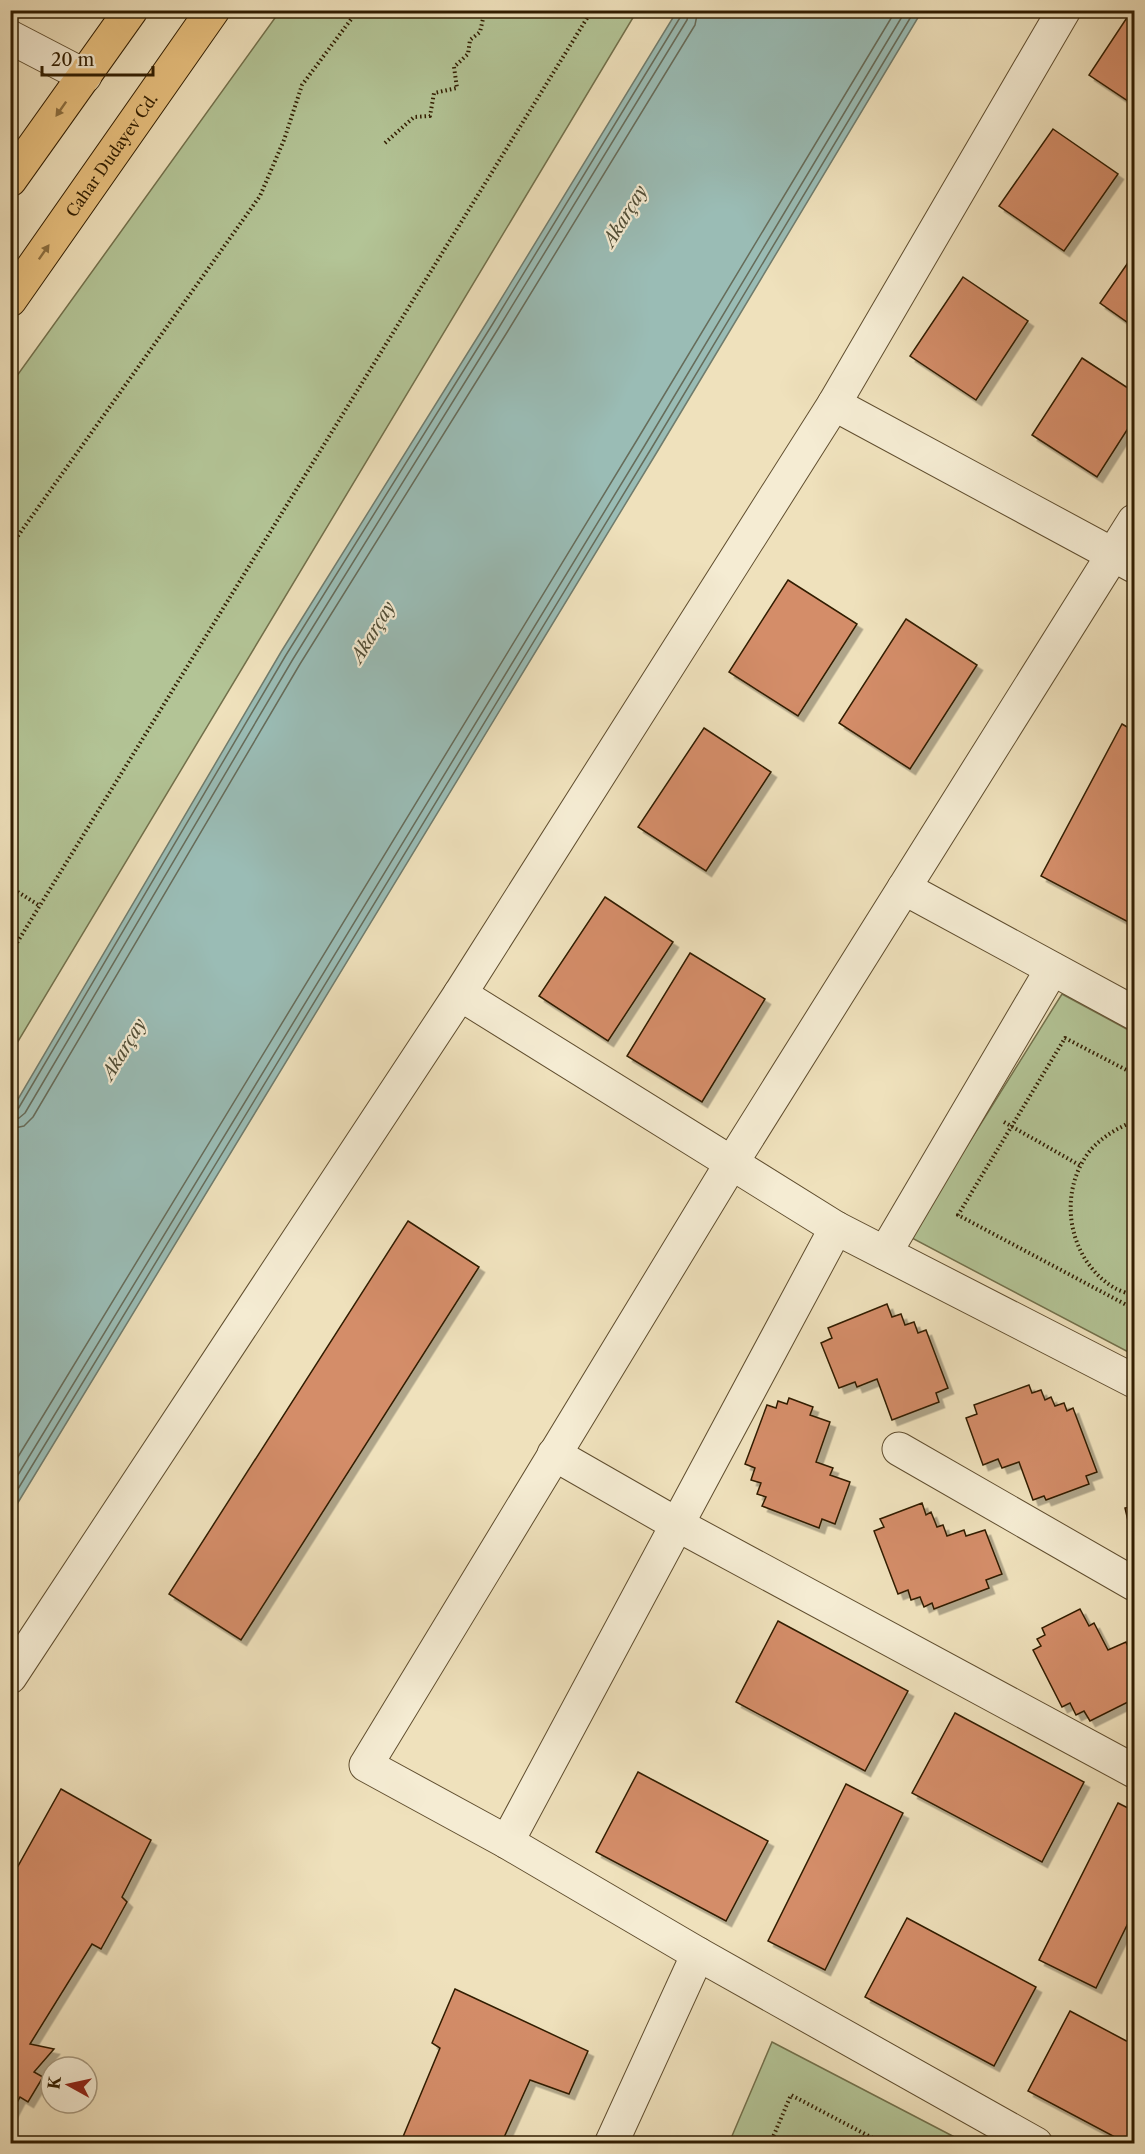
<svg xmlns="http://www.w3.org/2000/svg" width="1145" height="2154" font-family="'Libre Caslon Text',serif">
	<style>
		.green { fill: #b3c496; stroke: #72704b; stroke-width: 1.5 }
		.water { fill: #9abcb5; stroke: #707c6d; stroke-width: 1.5 }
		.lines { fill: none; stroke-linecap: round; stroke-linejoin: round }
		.shore { stroke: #666c5a; stroke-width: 1.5 }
		.building { fill: #d48d69; stroke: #311d00; stroke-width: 1.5; filter: url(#shadow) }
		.minor-casing { stroke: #604e2f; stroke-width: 35 }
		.major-casing { stroke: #311d00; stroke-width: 35 }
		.path { stroke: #311d00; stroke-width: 4; stroke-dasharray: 1.5 3; stroke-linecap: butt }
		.minor { stroke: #f5ecd3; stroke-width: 33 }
		.major { stroke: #e8c07e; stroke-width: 33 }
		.oneway { fill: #8c6e3f }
		.labels { text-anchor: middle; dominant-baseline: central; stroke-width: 4.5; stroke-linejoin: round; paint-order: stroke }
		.street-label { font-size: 16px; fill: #311d00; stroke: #f5ecd3 }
		.water-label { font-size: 18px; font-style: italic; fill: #504d36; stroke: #f5ecd3 }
	</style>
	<defs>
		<filter id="shadow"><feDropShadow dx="5.5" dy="5.5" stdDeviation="0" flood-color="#0004"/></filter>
	</defs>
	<rect width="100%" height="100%" fill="#efe1bc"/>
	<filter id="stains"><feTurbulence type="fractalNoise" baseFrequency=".00333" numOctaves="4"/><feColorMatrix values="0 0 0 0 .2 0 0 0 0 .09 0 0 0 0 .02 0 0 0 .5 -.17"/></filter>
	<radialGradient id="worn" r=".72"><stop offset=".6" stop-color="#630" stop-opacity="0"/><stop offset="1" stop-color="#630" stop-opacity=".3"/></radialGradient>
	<!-- green -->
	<g class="green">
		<path d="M280 11H637L11 1053V384Z"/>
		<path d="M1062 994 1134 1033V1355L910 1237Z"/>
		<path d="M772 2042 966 2143H729Z"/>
	</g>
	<!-- water -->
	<path class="water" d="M677 11H922L657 452 11 1514V1111L281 652 487 322Z"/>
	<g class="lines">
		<!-- shore -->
		<g class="shore">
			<path d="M10 1112 18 1109 286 655 492 325 681 16 682 10"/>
			<path d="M10 1120 19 1118 25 1113 293 659 498 329 687 20 689 10"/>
			<path d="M10 1129 24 1126 33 1117 300 664 506 334 695 25 698 10"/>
			<path d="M10 1470 637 440 896 10"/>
			<path d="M10 1488 645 445 906 10"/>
			<path d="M10 1502 651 449 915 10"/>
		</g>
	</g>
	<!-- building -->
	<g class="building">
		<path d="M1132 10H1134V105L1089 75Z"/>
		<path d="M1053 129 1118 174 1064 251 999 206Z"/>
		<path d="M1134 254V327L1100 303Z"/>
		<path d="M963 277 1028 321 976 400 910 356Z"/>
		<path d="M1082 358 1134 392V419L1097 477 1032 435Z"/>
		<path d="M788 580 857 624 798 716 729 672Z"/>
		<path d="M906 619 977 665 910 769 839 723Z"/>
		<path d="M1122 724 1134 731V925L1041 876Z"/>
		<path d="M704 728 771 772 706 871 638 827Z"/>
		<path d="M605 897 673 942 608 1041 539 996Z"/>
		<path d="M690 953 765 999 702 1102 627 1056Z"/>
		<path d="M408 1221 479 1267 241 1640 169 1594Z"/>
		<path d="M887 1304 892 1317 901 1314 905 1325 914 1322 918 1333 926 1330 948 1388 936 1393 939 1402 892 1420 877 1379 857 1387 855 1382 839 1388 821 1343 832 1338 828 1328Z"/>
		<path d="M1029 1385 1032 1393 1041 1390 1045 1400 1051 1397 1055 1406 1064 1403 1067 1411 1073 1408 1097 1472 1086 1476 1089 1484 1046 1500 1044 1496 1033 1500 1019 1462 1002 1468 998 1459 983 1465 966 1418 977 1414 974 1405Z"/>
		<path d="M789 1398 813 1407 810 1415 830 1422 816 1462 833 1468 830 1475 850 1482 835 1524 822 1519 819 1528 762 1506 766 1497 757 1494 761 1483 751 1480 755 1468 745 1464 767 1405 776 1408 778 1401 787 1404Z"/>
		<path d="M1134 1493V1546L1125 1508 1134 1506 1132 1494Z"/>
		<path d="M922 1503 926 1515 931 1512 937 1527 943 1525 947 1536 964 1530 966 1536 985 1530 1002 1574 986 1580 989 1588 934 1609 932 1603 924 1607 920 1597 911 1600 908 1590 898 1594 874 1531 884 1527 880 1519Z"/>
		<path d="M1080 1609 1089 1626 1094 1623 1108 1650 1126 1642 1129 1649 1134 1646V1699L1090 1721 1084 1711 1076 1715 1070 1703 1062 1707 1033 1650 1041 1646 1037 1639 1045 1635 1042 1628Z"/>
		<path d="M778 1621 908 1691 865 1771 736 1702Z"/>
		<path d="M955 1713 1084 1782 1042 1862 912 1793Z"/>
		<path d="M638 1772 768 1841 726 1921 596 1852Z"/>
		<path d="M846 1784 903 1813 825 1970 768 1941Z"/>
		<path d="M61 1789 151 1840 122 1897 127 1902 101 1949 92 1944 30 2044 54 2049 34 2072 43 2077 28 2102 20 2097 10 2116V1863L18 1866Z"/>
		<path d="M1118 1803 1134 1811V1911L1096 1988 1039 1960Z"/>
		<path d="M907 1918 1036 1987 994 2066 865 1997Z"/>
		<path d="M455 1989 588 2051 569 2094 530 2080 501 2144H400L440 2048 432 2043Z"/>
		<path d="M1070 2011 1134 2045V2144H1128L1028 2091Z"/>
	</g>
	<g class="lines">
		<defs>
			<g id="minor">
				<path d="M10 37 85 76"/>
				<path d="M834 404 1134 566"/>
				<path d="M904 888 1134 1013"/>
				<path d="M460 994 836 1228 1134 1381"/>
				<path d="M885 1253 1052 969"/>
				<path d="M899 1449 1134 1584"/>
				<path d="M554 1454 678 1525 1134 1771"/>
				<path d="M10 1677 460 994 834 404 1064 10"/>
				<path d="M507 1842 836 1228"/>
				<path d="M611 2144 698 1954"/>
				<path d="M1036 2144 698 1954 507 1842 366 1765 731 1164 1134 521"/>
			</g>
			<g id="major">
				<path d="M10 180 131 10"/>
				<path id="s1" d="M10 300 213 10"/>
			</g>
		</defs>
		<!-- minor casing -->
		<use href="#minor" class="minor-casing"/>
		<!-- major casing -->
		<use href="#major" class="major-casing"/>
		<!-- path -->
		<g class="path">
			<path d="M385 143 414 117 430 116 434 93 457 88 454 67 468 54 470 40 480 32 485 10"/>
			<path d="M10 547 260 196 284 140 302 85 358 10"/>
			<path d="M10 887 40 906"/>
			<path d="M10 954 592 10"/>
			<path d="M1134 1074 1065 1038 958 1215 1134 1309"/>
			<path d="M1134 1121C1118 1128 1101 1137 1089 1152 1057 1194 1068 1259 1113 1287 1119 1291 1128 1293 1134 1296"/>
			<path d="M1004 1122 1081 1166"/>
			<path d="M770 2144 791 2095 884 2144"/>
		</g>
		<!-- minor -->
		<use href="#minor" class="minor"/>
		<!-- major -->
		<use href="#major" class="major"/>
	</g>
	<!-- one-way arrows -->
	<defs><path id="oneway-solid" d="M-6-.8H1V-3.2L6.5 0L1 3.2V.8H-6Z" transform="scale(1.5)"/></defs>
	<g class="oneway">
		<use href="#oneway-solid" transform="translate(61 109) rotate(125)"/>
		<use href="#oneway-solid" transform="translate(44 252) rotate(-55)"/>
	</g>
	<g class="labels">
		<!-- street labels -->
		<g class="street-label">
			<text stroke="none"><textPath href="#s1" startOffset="177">Cahar Dudayev Cd.</textPath></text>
		</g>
		<!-- water labels -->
		<g class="water-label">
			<text transform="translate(625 216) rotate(-59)">Akarçay</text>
			<text transform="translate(373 632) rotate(-59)">Akarçay</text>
			<text transform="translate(124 1049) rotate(-59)">Akarçay</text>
		</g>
	</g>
	<!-- margin -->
	<rect width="1145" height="2154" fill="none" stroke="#efe1bc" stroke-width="36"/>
	<rect x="12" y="12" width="1121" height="2130" fill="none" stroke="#311d00" stroke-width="3"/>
	<rect x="18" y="18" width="1109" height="2118" fill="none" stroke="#311d00" stroke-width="1.5"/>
	<!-- north arrow -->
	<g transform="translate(69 2085) rotate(278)"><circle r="28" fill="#f5ecd3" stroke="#a7997f" stroke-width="1.5"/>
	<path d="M0-4.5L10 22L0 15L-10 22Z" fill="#8f2418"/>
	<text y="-9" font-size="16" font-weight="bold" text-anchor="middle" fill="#311d00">K</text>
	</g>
	<!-- scale -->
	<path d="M42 66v9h111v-9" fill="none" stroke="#311d00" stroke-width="3"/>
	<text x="51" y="66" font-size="18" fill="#311d00" stroke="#f5ecd3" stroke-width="4.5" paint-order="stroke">20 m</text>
	<rect width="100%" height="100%" filter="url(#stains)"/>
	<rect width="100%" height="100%" fill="url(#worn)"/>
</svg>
